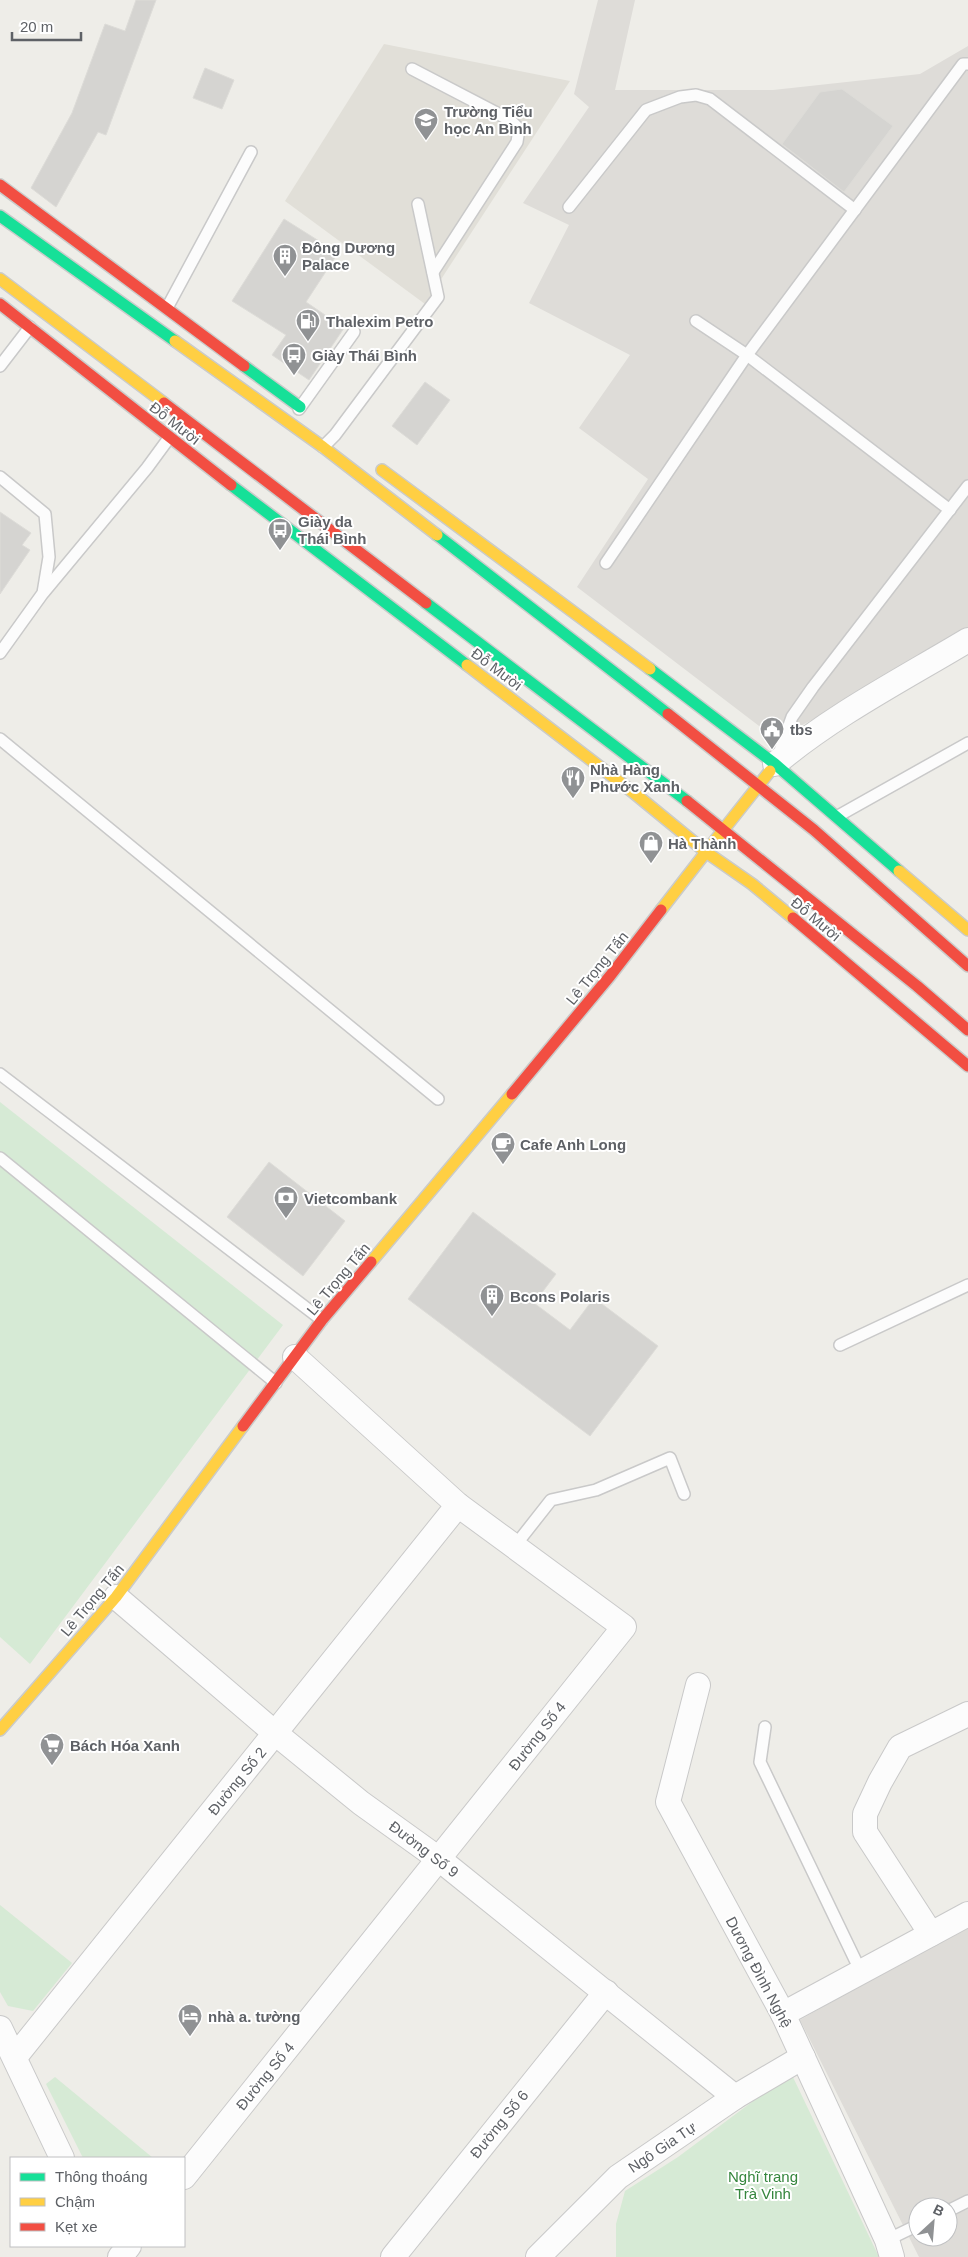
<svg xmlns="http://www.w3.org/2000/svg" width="968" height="2257" font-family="Arial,sans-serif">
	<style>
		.industrial { fill: #dedcd8; fill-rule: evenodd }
		.education { fill: #e1dfd8 }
		.green { fill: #d6ead5 }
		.building { fill: #d5d4d1; stroke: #dddcd8 }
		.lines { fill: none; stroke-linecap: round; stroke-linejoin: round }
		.lane-casing { stroke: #c9c9c9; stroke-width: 14 }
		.street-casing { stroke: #c9c9c9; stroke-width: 26 }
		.fast-casing { stroke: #cacbca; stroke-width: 14 }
		.slow-casing { stroke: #cacbca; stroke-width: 14 }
		.jam-casing { stroke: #cacbca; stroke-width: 14 }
		.lane { stroke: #fcfcfc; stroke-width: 11 }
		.street { stroke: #fcfcfc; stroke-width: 24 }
		.fast { stroke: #16e098; stroke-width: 11 }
		.slow { stroke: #ffcf43; stroke-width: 11 }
		.jam { stroke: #f24e42; stroke-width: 11 }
		.labels { text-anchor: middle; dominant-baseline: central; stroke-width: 4; stroke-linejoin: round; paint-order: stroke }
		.poi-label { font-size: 15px; font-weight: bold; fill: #5e6166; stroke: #fff; text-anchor: start }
		.street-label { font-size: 15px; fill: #5e6166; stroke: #fff }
		.park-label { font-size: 15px; fill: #35863d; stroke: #fff }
	</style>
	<rect width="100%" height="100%" fill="#eeede8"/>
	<!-- industrial -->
	<g class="industrial">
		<path d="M598 0H635L615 90H773L920 74 968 46V637L776 739 577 587 648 479 579 428 630 355 529 303 569 225 523 203 589 107 574 94Z"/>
		<path d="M968 1924V2257H919L800 2020ZM918 2207H948V2237H918Z"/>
	</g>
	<!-- education -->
	<path class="education" d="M384 44 570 81 425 304 285 201Z"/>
	<!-- green -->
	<g class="green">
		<path d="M0 1102 283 1325 30 1664 0 1637Z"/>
		<path d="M0 1905 72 1963 33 2011 8 2006 0 1992Z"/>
		<path d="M791 2073 879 2257H616V2224L625 2191 678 2157Z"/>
		<path d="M55 2077 153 2158H83L46 2084Z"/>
	</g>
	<!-- building -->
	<g class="building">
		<path d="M136 0H156L106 135 98 132 56 207 31 188 72 113 105 24 125 31Z"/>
		<path d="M205 68 234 80 222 109 193 98Z"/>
		<path d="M842 89 893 126 844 192 782 144 820 92Z"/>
		<path d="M284 219 338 253 306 302 344 328 309 380 272 355 286 335 232 301Z"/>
		<path d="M425 382 450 400 417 445 392 426Z"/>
		<path d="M0 512 31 533 22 545 30 550 0 594Z"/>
		<path d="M269 1162 345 1221 303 1276 227 1217Z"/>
		<path d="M473 1212 556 1274 534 1303 570 1330 594 1298 658 1346 590 1436 408 1299Z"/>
	</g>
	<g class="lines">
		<defs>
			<g id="lane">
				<path d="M412 69 510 120 519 129 517 142 433 272"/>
				<path d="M569 207 646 110 680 97 696 95 710 99 855 210"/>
				<path d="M167 308 251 152"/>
				<path d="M696 321 747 355 950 510"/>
				<path d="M0 366 30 327"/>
				<path d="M299 409 354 332"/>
				<path d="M323 447 335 435 438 297 418 204"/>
				<path d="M0 477 45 514 49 557 43 593 0 653"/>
				<path d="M606 563 747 355 963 64H968"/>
				<path d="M44 592 147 468 169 438"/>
				<path d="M0 739 438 1099"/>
				<path d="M778 756 792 717 813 687 968 486"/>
				<path d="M838 816 968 743"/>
				<path d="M0 1074 322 1320"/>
				<path d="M0 1158 276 1383"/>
				<path d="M840 1345 968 1285"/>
				<path d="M514 1547 551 1500 596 1490 670 1458 684 1494"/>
				<path d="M765 1727 760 1762 861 1972"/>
				<path d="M948 2211 968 2201"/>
				<path d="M887 2240 918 2225"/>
			</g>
			<g id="street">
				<path d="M775 764C833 715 903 679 968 640"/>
				<path d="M116 1597 275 1733 361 1803 439 1859 735 2097"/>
				<path d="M698 1685 668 1802 783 2014 887 2240 892 2257"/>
				<path d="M931 1934 865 1832V1814L880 1782 900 1747 968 1714"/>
				<path d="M783 2014 968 1914"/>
				<path d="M0 2028 62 2158"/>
				<path d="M15 2057 458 1505"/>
				<path d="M184 2177 624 1627 458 1505 295 1357"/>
				<path d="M120 2257 129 2246"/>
				<path d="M393 2257 606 1992"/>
				<path d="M538 2257 618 2177 735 2097 803 2057"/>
			</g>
			<g id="fast">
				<path d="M0 216 175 341"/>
				<path d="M244 366 300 407"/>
				<path d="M231 485 467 665"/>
				<path d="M437 535 668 714"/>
				<path d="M426 603 687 801"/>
				<path d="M650 669 775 764 899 871"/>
			</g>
			<g id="slow">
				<path d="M0 279 164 403"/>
				<path d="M175 341 323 447 437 535"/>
				<path d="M382 470 650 669"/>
				<path d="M467 665 634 793 706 852 752 884 793 918"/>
				<path d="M713 843 770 771"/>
				<path d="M899 871 968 930"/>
				<path d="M661 910 706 852"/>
				<path d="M371 1262 512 1094"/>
				<path d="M0 1730 116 1597 243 1426"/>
			</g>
			<g id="jam">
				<path d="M0 185 244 366"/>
				<path d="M0 304 231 485"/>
				<path d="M164 403 426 603"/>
				<path d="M668 714 814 830 968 966"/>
				<path d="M687 801 917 986 968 1030"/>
				<path d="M793 918 968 1066"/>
				<path d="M512 1094 610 976 661 910"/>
				<path d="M243 1426 322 1320 371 1262"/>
			</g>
		</defs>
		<!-- lane casing -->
		<use href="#lane" class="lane-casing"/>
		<!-- street casing -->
		<use href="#street" class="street-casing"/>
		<!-- fast casing -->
		<use href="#fast" class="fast-casing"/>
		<!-- slow casing -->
		<use href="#slow" class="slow-casing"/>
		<!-- jam casing -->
		<use href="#jam" class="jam-casing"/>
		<!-- lane -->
		<use href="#lane" class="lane"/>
		<!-- street -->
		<use href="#street" class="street"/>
		<!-- fast -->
		<use href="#fast" class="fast"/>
		<!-- slow -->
		<use href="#slow" class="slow"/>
		<!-- jam -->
		<use href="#jam" class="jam"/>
	</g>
	<!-- icons -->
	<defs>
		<symbol id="school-pin" viewBox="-11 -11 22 30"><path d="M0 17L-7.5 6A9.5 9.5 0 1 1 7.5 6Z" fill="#909294" stroke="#fff"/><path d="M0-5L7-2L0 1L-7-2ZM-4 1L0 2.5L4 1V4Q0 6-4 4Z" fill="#fff"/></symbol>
		<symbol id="building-pin" viewBox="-11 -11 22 30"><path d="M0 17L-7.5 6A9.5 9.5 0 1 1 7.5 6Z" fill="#909294" stroke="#fff"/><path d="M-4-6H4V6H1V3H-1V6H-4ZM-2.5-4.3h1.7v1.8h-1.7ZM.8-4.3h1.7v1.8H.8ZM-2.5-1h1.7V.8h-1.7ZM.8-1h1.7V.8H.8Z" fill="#fff"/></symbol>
		<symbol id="fuel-pin" viewBox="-11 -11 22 30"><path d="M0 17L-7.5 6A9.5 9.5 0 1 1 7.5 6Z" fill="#909294" stroke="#fff"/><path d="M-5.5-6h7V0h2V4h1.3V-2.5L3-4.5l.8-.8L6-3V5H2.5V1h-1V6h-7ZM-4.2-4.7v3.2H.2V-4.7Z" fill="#fff"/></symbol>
		<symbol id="bus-pin" viewBox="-11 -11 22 30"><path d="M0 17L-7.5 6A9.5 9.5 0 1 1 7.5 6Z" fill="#909294" stroke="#fff"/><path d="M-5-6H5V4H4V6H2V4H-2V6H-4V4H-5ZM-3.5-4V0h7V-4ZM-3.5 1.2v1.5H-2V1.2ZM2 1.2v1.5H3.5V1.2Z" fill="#fff"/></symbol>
		<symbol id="civic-pin" viewBox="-11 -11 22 30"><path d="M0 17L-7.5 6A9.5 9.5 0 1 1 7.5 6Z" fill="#909294" stroke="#fff"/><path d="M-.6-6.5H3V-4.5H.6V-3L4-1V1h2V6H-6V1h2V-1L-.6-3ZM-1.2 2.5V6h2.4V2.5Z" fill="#fff"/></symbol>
		<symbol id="restaurant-pin" viewBox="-11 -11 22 30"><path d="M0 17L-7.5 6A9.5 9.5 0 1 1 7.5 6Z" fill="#909294" stroke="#fff"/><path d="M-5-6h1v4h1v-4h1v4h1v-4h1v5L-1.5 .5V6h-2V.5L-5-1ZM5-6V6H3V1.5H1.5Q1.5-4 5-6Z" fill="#fff"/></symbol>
		<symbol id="shop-pin" viewBox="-11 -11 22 30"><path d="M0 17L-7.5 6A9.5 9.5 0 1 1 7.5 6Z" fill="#909294" stroke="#fff"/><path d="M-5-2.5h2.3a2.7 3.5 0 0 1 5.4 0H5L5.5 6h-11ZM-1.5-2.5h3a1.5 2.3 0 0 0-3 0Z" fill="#fff"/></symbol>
		<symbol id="cafe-pin" viewBox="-11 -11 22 30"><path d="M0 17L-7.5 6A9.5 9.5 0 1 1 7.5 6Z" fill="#909294" stroke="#fff"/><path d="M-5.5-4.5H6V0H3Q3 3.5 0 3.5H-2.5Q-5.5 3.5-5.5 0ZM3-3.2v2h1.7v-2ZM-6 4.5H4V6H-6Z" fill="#fff"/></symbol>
		<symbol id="bank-pin" viewBox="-11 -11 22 30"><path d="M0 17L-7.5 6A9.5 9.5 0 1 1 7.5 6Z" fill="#909294" stroke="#fff"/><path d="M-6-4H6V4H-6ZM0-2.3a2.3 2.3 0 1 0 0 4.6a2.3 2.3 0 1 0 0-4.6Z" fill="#fff"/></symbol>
		<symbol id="supermarket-pin" viewBox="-11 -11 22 30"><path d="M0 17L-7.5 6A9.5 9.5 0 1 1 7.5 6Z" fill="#909294" stroke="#fff"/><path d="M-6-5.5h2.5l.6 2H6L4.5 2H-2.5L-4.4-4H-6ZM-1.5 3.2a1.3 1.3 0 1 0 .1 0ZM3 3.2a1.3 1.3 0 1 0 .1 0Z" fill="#fff"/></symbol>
		<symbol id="hotel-pin" viewBox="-11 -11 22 30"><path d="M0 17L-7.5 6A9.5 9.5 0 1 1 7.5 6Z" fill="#909294" stroke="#fff"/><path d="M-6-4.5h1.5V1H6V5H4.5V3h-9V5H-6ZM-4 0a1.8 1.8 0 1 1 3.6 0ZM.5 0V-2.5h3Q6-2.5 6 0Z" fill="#fff"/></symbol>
	</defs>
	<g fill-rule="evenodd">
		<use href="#school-pin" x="412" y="106" width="28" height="38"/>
		<use href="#building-pin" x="271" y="242" width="28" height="38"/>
		<use href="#fuel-pin" x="294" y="307" width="28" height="38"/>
		<use href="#bus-pin" x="280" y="341" width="28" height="38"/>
		<use href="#bus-pin" x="266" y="516" width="28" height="38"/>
		<use href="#civic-pin" x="758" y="715" width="28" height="38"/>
		<use href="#restaurant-pin" x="559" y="764" width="28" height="38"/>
		<use href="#shop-pin" x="637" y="829" width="28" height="38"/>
		<use href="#cafe-pin" x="489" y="1130" width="28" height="38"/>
		<use href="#bank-pin" x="272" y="1184" width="28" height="38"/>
		<use href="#building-pin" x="478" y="1282" width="28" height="38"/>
		<use href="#supermarket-pin" x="38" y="1731" width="28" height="38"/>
		<use href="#hotel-pin" x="176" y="2002" width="28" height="38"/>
	</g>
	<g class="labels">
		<!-- poi labels -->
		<g class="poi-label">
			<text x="444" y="111">Trường Tiểu<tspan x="444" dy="17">học An Bình</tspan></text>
			<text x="302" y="247">Đông Dương<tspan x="302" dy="17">Palace</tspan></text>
			<text x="326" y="321">Thalexim Petro</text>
			<text x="312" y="355">Giày Thái Bình</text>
			<text x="298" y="521">Giày da<tspan x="298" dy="17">Thái Bình</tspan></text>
			<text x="790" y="729">tbs</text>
			<text x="590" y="769">Nhà Hàng<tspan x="590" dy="17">Phước Xanh</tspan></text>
			<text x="668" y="843">Hà Thành</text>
			<text x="520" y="1144">Cafe Anh Long</text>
			<text x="304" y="1198">Vietcombank</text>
			<text x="510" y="1296">Bcons Polaris</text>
			<text x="70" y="1745">Bách Hóa Xanh</text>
			<text x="208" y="2016">nhà a. tường</text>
		</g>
		<!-- street labels -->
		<g class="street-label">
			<text transform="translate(175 423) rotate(38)">Đỗ Mười</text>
			<text transform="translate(497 669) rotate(37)">Đỗ Mười</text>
			<text transform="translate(816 919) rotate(40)">Đỗ Mười</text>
			<text transform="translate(597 968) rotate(-51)">Lê Trọng Tấn</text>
			<text transform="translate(338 1279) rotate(-50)">Lê Trọng Tấn</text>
			<text transform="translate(92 1600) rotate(-50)">Lê Trọng Tấn</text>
			<text transform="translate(537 1736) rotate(-52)">Đường Số 4</text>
			<text transform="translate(237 1781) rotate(-51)">Đường Số 2</text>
			<text transform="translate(424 1849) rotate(37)">Đường Số 9</text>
			<text transform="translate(759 1972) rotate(62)">Dương Đình Nghệ</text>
			<text transform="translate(265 2076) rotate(-51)">Đường Số 4</text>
			<text transform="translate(499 2124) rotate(-51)">Đường Số 6</text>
			<text transform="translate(662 2147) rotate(-34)">Ngô Gia Tự</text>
		</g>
		<!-- park labels -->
		<g class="park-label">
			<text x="763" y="2176">Nghĩ trang<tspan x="763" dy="17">Trà Vinh</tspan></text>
		</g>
	</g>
	<!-- legend -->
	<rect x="10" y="2157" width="175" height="90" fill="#ffffff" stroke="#bfc0c2"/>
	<rect x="20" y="2173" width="25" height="8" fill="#16e098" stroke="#bfc0c2"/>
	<text x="55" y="2182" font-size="15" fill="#5e6166">Thông thoáng</text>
	<rect x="20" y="2198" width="25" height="8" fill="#ffcf43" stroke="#bfc0c2"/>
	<text x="55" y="2207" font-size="15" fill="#5e6166">Chậm</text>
	<rect x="20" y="2223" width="25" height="8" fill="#f24e42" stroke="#bfc0c2"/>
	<text x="55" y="2232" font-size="15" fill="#5e6166">Kẹt xe</text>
	<!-- north arrow -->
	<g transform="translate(933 2222) rotate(26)"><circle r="24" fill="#ffffff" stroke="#bfc0c2"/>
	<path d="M0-4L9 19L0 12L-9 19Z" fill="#909294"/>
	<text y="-8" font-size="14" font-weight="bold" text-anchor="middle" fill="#5e6166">B</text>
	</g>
	<!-- scale -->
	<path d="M12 32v8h69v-8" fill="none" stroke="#5e6166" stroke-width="2.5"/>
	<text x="20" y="32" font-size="15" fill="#5e6166" stroke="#ffffff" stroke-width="4" paint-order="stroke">20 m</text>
</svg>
